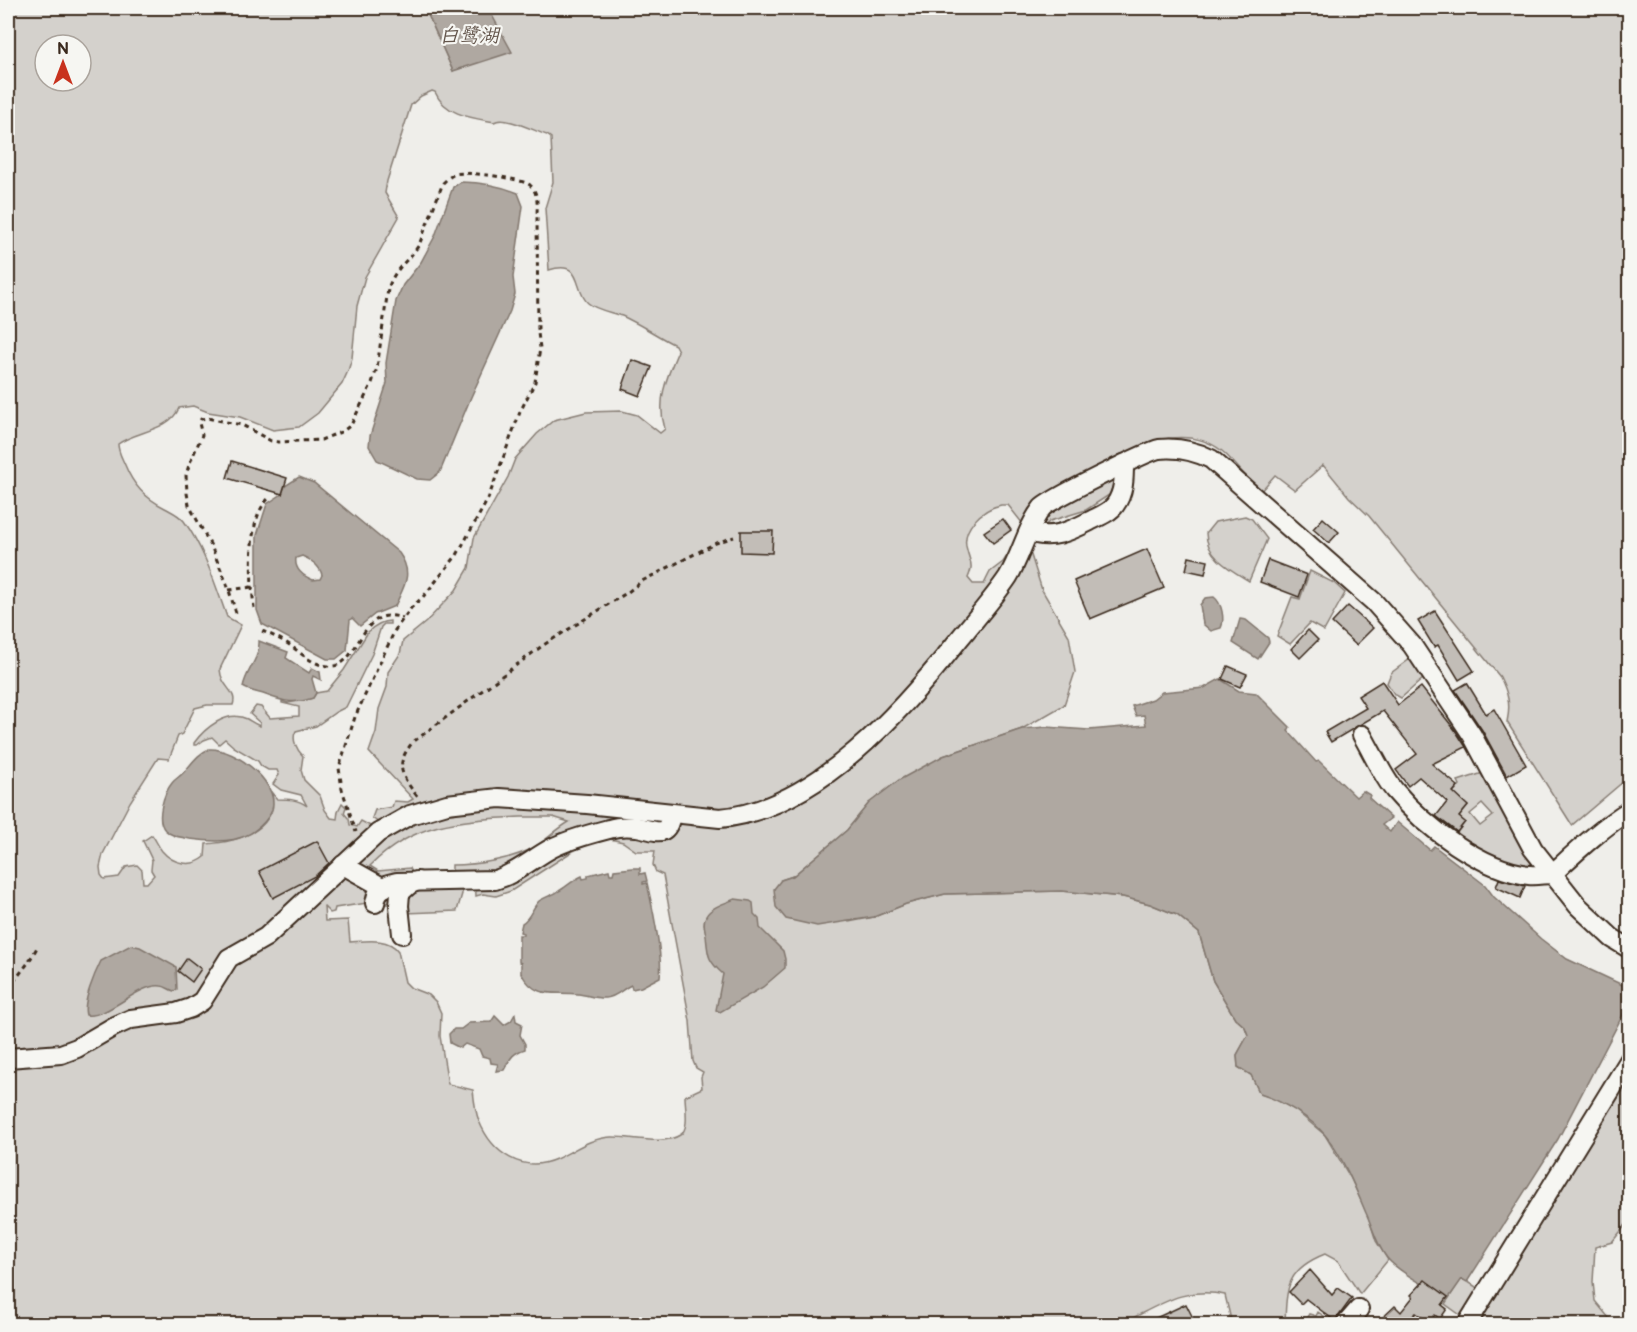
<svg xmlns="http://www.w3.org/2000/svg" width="1637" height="1332" font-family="'Balsamiq Sans','LXGW WenKai TC',sans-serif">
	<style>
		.green { fill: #d4d1cc; stroke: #887e75; stroke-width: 1.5; fill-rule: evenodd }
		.water { fill: #afa8a1; stroke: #81766d; stroke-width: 1.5; fill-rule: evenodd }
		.building { fill: #c2bdb7; stroke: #3b2a1e; stroke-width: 1.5 }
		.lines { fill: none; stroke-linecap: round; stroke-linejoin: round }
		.minor-casing { stroke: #3b2a1e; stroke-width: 22 }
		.path { stroke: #3b2a1e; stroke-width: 3; stroke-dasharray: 4.5 4.5; stroke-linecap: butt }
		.minor { stroke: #f6f6f2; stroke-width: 18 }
		.labels { text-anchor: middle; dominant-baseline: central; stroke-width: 4.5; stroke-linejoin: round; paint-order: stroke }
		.water-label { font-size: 20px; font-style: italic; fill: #64564c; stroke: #f6f6f2 }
	</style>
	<rect width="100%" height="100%" fill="#efeeea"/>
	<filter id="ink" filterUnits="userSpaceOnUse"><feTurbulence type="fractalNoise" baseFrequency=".0167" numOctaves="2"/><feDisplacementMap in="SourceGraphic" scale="12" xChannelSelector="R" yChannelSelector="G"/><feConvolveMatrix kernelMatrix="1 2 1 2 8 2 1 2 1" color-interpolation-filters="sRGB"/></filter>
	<g filter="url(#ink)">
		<!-- green -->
		<g class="green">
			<path d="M8 8H425L453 71 490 13 488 8H1629V787L1624 781 1572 825 1507 722C1511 704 1508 693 1500 677L1369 516 1349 497 1323 465 1295 490 1275 475 1260 492C1247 479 1236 463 1222 451 1193 428 1144 437 1119 460L1117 476 1109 495 1086 510 1050 521 1037 533 1030 552 1042 590 1069 636 1075 672 1064 705 1022 729 943 756 869 803 847 830 793 876 781 880 849 922 874 917 906 904 945 894 1062 891 1123 897 1150 904 1177 915 1199 933 1213 981 1235 1018 1245 1027 1248 1035 1237 1055 1238 1067 1251 1075 1260 1094 1273 1098 1295 1110 1325 1135 1350 1177 1368 1216 1376 1241 1388 1260 1360 1294 1338 1261 1325 1254C1287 1269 1286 1287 1285 1324H1232L1225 1295C1186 1286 1161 1304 1127 1321V1324H8ZM45 45H81V81H45ZM432 91 435 92C445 115 472 118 494 122 505 115 534 131 547 135L551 138 553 182 545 208 549 270C584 259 573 290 588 303 596 310 611 312 622 316 640 324 657 336 675 345L678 351C667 377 656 400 665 429L660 433 637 415 622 411 586 412 554 420 537 434 515 459 508 477 474 538 469 568 456 590 426 622 403 641 400 654 388 672 387 687 379 709 376 732 369 752 413 799 408 802 394 801 392 807 375 810 372 818 379 823 372 827 361 821 357 827 350 825 349 819 344 813 346 807 342 803 338 811 337 819 331 818 325 810 320 796 304 780 301 770 303 756C297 750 291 739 296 731L316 726 336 712 346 707 372 654 381 627 384 624H390V621C381 621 375 625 368 632L344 670 327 691 316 693 313 698 288 703 282 701V703L299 707V716L270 718 261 707 256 706 250 714 260 723V726C254 724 252 722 247 719 227 709 204 729 194 743V745H197L204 740 212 737 219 744 225 739 234 747 258 761 261 766 268 770H277L279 775 273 784 281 790 301 795 307 806C298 799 288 799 277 799L272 793C278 832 236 842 206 844L205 857C192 868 173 864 162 851 158 846 156 840 152 835L143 841 152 860 151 870 154 875 147 883H143L142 870 137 865 126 867 119 877 104 879 101 875 100 867 103 854 130 802 158 758 169 759 178 736 182 734 195 708 207 705H233C238 691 221 688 220 669L241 625 227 617C215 584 205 550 184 521 178 514 172 512 165 508 145 498 133 485 125 465 122 458 118 452 118 444 135 431 170 431 179 408L193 406 208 412 240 417 273 430 299 427 318 413 342 384 348 371 352 358 357 306 365 277 399 217 385 193 387 181 411 105 421 96ZM1001 505H1008L1023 524 1013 547 1003 562 990 572 984 584H973L968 578C974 564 970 563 967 550 960 529 982 509 1001 505ZM521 817H553L569 822C557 829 547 839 535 847 513 859 478 865 452 865V875L475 874 476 896 483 894 496 896 511 891 573 851 598 840 610 839 623 842 636 851H655L653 865 656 872 663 875 690 1021 693 1061 696 1068 703 1072 701 1077 702 1088 685 1096C685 1107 690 1129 680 1135 663 1146 630 1136 611 1137 590 1138 574 1151 556 1159 522 1174 492 1153 479 1121 475 1111 474 1100 473 1090L448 1084 440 1036 441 1013 436 1002 429 995 411 988 405 982 398 951C388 937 366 941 350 942L348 920 325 921 324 907 330 913 334 912 335 908 367 903 404 905 405 913 457 911 462 894 461 884 413 875 410 868 378 871 370 866C415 821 461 820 521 817Z"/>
			<path d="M1245 516 1252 519 1267 539 1249 581C1231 570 1206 557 1206 533L1215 522Z"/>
			<path d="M1310 571 1334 583 1345 593 1324 631 1310 623 1290 644 1277 636 1292 597 1300 599Z"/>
			<path d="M1410 659 1424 678 1401 698 1394 694 1387 683 1391 673Z"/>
			<path d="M1483 773 1507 811 1531 862V865L1525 870C1499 868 1472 854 1453 838L1465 822 1459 817 1468 806 1453 793 1460 785 1458 781ZM1482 804 1493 816 1480 826 1470 814Z"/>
			<path d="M1629 1071V1221L1612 1242 1595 1247 1593 1282 1595 1301 1614 1324H1473Z"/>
			<path d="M1462 1278 1484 1292 1466 1319 1445 1304Z"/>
			<path d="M1318 1312 1334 1323 1333 1324H1299L1304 1322 1309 1314 1316 1316Z"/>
		</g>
		<!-- water -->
		<g class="water">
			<path d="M425 8H488L512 52 453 71Z"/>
			<path d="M461 182C480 182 501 186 518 193L523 206 513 277 515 294 510 311 471 397 440 472 430 480 417 479 377 460 369 446 370 436 387 383 386 363 396 301 403 285 421 262 435 236 453 187Z"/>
			<path d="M299 477 314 483 399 553C414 574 404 586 395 606L375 614 360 626 352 618 350 620 347 650 336 659H327L262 624 257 610V535L267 504 282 494 285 486ZM302 556C310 559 320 566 322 575L320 579 313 580C303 576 294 570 296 558Z"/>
			<path d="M1214 597C1222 603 1225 619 1221 628L1211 631 1203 624 1200 605 1205 598Z"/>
			<path d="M1240 619 1246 620 1268 638 1269 642 1258 659 1233 643Z"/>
			<path d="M259 641 288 652 286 658 309 673 312 668 320 672 321 680 313 676 312 679 316 693 313 698C296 704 284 702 266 695 258 692 251 692 243 687 246 670 260 659 259 641Z"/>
			<path d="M1220 679 1239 691 1256 693 1290 727 1288 731 1316 762 1319 761 1356 797 1363 791 1370 795 1369 798 1391 818 1382 825 1390 832 1397 822 1430 850 1434 846 1485 885 1494 897 1541 939 1567 959 1629 988V1003L1558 1139 1467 1282 1462 1279 1448 1299C1432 1289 1398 1272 1387 1258 1376 1244 1373 1228 1366 1213 1356 1189 1342 1155 1325 1135 1310 1117 1282 1101 1260 1094L1251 1075 1238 1067 1237 1055 1248 1035 1245 1027 1235 1018 1213 981 1199 933 1177 915 1150 904 1123 897 1062 891 945 894 906 904 874 917 817 926 786 919 776 907 774 889 781 880 793 876 847 830 869 803 899 780 943 756 1022 729 1046 727 1089 730 1146 725 1144 715 1136 716 1132 706 1153 699 1162 692 1204 688Z"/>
			<path d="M209 749C234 747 288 787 269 816 250 844 220 843 190 839 182 837 172 837 165 830 155 819 164 793 172 783 175 779 179 777 182 774 191 765 197 754 209 749Z"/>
			<path d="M633 868H640V874L645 873 647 881 643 882V884L647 883C652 905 663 956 660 977L641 987 632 989 631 985C622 989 617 997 606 998 596 999 588 995 578 994 552 991 536 1000 521 973V963L519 962V935H523V933L520 932 522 923C530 919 532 908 539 901 545 897 555 894 559 891 566 887 573 880 582 876L583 879 588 878V875L609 870 610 874H613L614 870Z"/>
			<path d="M735 899 750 901 753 903 754 914 759 919 760 928 783 951 785 959V968L763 987 720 1012 716 1010 723 974C707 960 708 955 706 935 705 929 702 923 706 916 711 907 725 903 735 899Z"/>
			<path d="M131 945 140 947 176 967 177 989 174 991C169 990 166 986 161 986 138 983 108 1019 86 1015 82 1003 95 973 101 961Z"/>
			<path d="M515 1014 516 1021 522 1024 520 1035 525 1044V1049C512 1053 510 1059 504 1070L496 1071 498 1064 491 1063 490 1058 482 1056 479 1049 465 1044 460 1048 450 1043 449 1034 454 1029H461L469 1023 491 1022 495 1016 504 1025 511 1021Z"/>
		</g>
		<!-- building -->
		<g class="building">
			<path d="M632 360 652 367 640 396 622 389Z"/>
			<path d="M232 461 287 478 282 494 227 478Z"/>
			<path d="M1323 518 1339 532 1329 543 1313 529Z"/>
			<path d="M1003 519 1011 530 993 543 984 532Z"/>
			<path d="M741 531H773L772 553 741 552Z"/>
			<path d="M1147 549 1164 588 1090 619 1074 581Z"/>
			<path d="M1189 557 1208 561 1205 574 1186 570Z"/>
			<path d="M1268 560 1307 575 1299 597 1260 582Z"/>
			<path d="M1348 606 1373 628 1356 645 1332 623Z"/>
			<path d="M1435 611 1474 671 1459 680 1438 645 1434 647 1418 621Z"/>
			<path d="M1308 630 1318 640 1300 658 1291 649Z"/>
			<path d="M1228 666 1247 674 1240 687 1222 679Z"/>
			<path d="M1382 681 1398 705 1421 687 1455 730 1466 747 1432 764 1458 786 1453 792 1468 806 1459 817 1465 822 1457 832 1436 816 1447 802 1419 777 1408 786 1396 770 1417 754 1383 711 1331 742 1325 732 1366 708 1358 696Z"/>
			<path d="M1467 683 1486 714 1494 709 1526 765 1507 776 1482 730 1455 690Z"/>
			<path d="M317 841 329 863 315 876 273 898 259 871Z"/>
			<path d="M1499 879 1525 886 1520 898 1496 887Z"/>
			<path d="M187 958 201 969 192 982 178 971Z"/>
			<path d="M1310 1270 1332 1295 1338 1288 1352 1298 1335 1321 1306 1299 1301 1304 1289 1292Z"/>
			<path d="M1425 1280 1448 1297 1442 1305 1447 1309 1440 1319 1435 1315 1429 1322 1416 1313 1409 1320 1414 1324H1376L1395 1306 1401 1312 1413 1297 1411 1295Z"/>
			<path d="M1186 1304 1196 1324H1143Z"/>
		</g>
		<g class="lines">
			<defs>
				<g id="minor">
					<path d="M1030 532C1052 541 1072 530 1092 520 1100 516 1110 512 1115 505 1124 493 1124 478 1124 464"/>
					<path d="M1362 735C1372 752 1383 777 1395 791 1424 826 1482 870 1529 875 1536 876 1544 874 1552 874 1576 852 1601 828 1630 810"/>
					<path d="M343 865 384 888"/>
					<path d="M375 903 377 895 380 890 389 884 397 882 495 880C516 874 533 858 552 848 570 839 590 834 609 829 618 826 628 826 637 827 655 830 668 840 671 813"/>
					<path d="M402 934 399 906 400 893 409 885 417 881"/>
					<path d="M8 1058 61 1054 77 1048 113 1027 131 1019 176 1013 191 1008 202 1001 229 958 266 937 378 833 410 815 447 804 499 798 587 804 720 818C816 810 904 709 960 638 976 618 994 598 1008 577 1021 556 1027 527 1042 508 1047 501 1148 451 1159 449 1178 447 1195 451 1211 459L1374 602 1412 645 1472 735 1533 849 1578 906 1612 938 1630 949"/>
					<path d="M1346 1324 1359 1309"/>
					<path d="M1467 1324 1630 1059"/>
				</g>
			</defs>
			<!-- minor casing -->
			<use href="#minor" class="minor-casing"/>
			<!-- path -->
			<g class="path">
				<path d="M229 590 252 587"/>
				<path d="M254 608C251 579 246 521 268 499"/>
				<path d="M236 613 227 584 211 546 189 505 187 493 186 475 189 465 202 435 199 423 201 419 207 418 242 425 271 441 279 442 321 440 343 431 351 425 372 383 377 368 388 289C395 267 407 263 419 245L443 183C447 179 450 176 455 174 466 171 521 178 530 185 539 193 537 207 537 217L538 333 540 348 535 382 520 412 488 499 457 555 423 597 411 608 395 630 355 717 339 768 342 789 356 832"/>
				<path d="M262 631C272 635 283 640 291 646 302 654 313 665 328 666 361 670 357 603 403 618"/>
				<path d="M417 796C401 775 394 765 413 742L542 646 628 592 642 581 716 543 734 537"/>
				<path d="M8 989 28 963 38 946"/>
			</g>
			<!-- minor -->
			<use href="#minor" class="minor"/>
		</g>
	</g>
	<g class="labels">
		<!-- water labels -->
		<g class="water-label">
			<text x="469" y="36">白鹭湖</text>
		</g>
	</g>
	<!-- margin -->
	<rect width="1637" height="1332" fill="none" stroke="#f6f6f2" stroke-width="30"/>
	<rect x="15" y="15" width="1607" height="1302" fill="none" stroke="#3b2a1e" stroke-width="2" filter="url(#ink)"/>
	<!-- north arrow -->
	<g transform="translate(63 63)"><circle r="28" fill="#f6f6f2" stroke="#aba49d" stroke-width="1.5"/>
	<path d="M0-4.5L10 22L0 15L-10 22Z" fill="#c8321e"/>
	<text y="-9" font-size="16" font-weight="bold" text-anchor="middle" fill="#3b2a1e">N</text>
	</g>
</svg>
